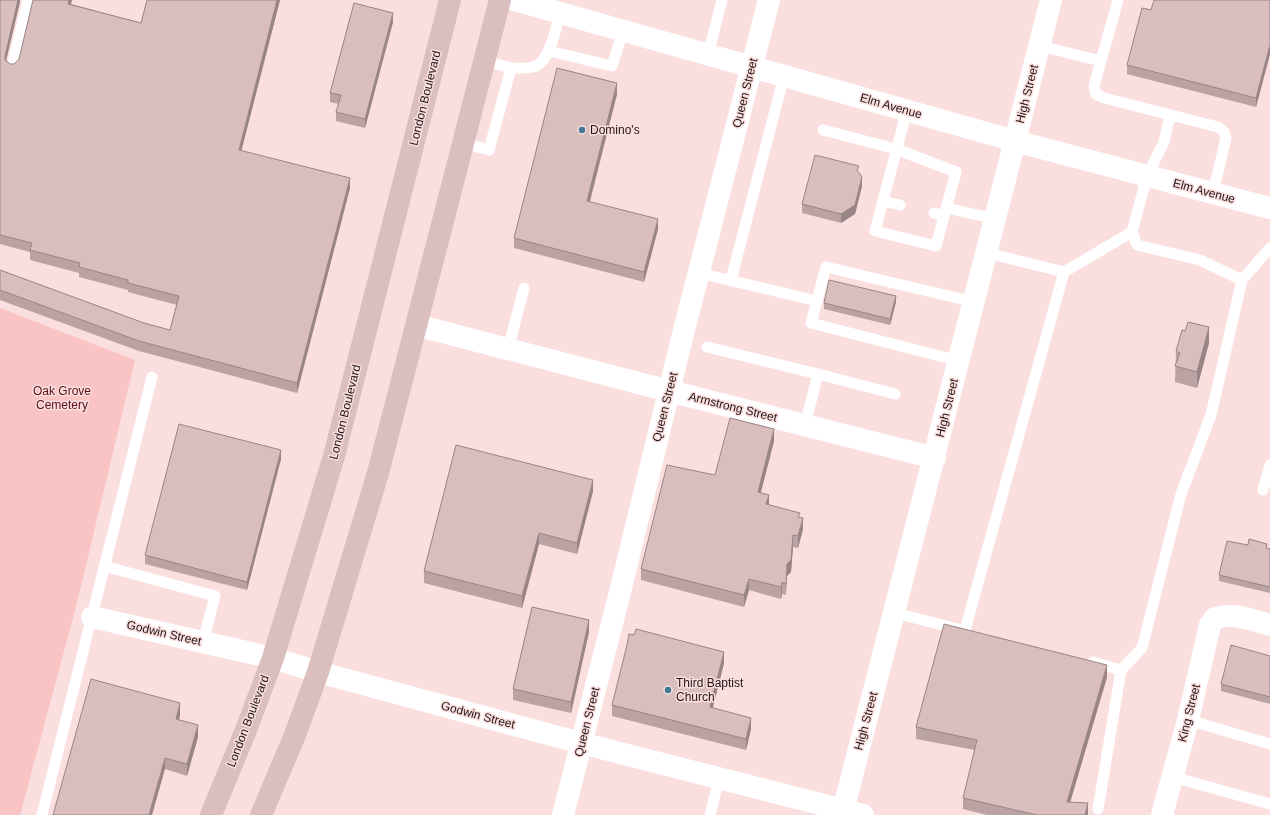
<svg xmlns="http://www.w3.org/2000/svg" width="1270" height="815" font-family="Helvetica,sans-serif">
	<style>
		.green { fill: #fac4c4 }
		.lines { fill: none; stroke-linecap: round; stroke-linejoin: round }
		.service { stroke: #fff; stroke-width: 11 }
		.minor { stroke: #fff; stroke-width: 22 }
		.secondary { stroke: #fff; stroke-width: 22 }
		.primary { stroke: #dbbebe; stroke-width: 22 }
		.wall { fill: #bba3a3 }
		.shaded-wall { fill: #998585 }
		.building { fill: #dabebe; stroke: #998585 }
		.poi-dot { fill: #3f7992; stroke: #fbdede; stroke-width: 1.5 }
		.labels { text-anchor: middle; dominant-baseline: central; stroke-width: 3; stroke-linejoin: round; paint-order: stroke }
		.street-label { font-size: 12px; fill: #201616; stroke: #fbdede }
		.poi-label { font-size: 12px; fill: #201616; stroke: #fbdede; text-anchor: start }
		.park-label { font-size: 12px; fill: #5c0f1b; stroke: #fbdede }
	</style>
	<rect width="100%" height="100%" fill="#fbdede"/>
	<!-- green -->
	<path class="green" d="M0 308 135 360 77 603 20 815H0Z"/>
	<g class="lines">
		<!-- service -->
		<g class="service">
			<path d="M1118 0 1094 86 1096 94 1104 98 1218 127 1224 132 1226 138 1213 193"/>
			<path d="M1040 46 1101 61"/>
			<path d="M549 51 612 66 623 31"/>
			<path d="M708 55 722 0"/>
			<path d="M12 67 28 0"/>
			<path d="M511 68C518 68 526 69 533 67 550 63 556 28 560 13"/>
			<path d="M823 130 896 149 956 172 936 246 875 231 907 110"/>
			<path d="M463 143 489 150 511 68 484 61"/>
			<path d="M883 201 900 205"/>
			<path d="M946 208 996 219"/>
			<path d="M934 213 944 216"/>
			<path d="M1132 232 1137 245 1200 260 1242 280"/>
			<path d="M987 253 1064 272 1132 232 1147 176 1164 142 1170 115"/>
			<path d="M699 273 817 301"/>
			<path d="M731 280 784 76"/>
			<path d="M707 347 818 374"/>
			<path d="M508 349 524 288"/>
			<path d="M959 361 811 323 826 267 974 302"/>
			<path d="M805 425 818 374 895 394"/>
			<path d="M1263 490 1270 465"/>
			<path d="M104 566 215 596 203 642"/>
			<path d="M895 613 958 629"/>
			<path d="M965 630 1064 272"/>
			<path d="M1093 662 1121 670 1142 648 1181 494 1211 415 1242 280 1270 248"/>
			<path d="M1188 720 1270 744"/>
			<path d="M1173 777 1270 804"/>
			<path d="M1098 809 1121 670"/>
			<path d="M42 815 152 377"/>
			<path d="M710 815 719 779"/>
		</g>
		<!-- minor -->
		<g class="minor">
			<path d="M416 325 669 391 935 458"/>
			<path d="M92 617 273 658 318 672 581 743 863 815"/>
			<path d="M563 815 620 592 684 330 769 0"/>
			<path d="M1162 815 1188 720 1210 625 1215 618C1234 612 1252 620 1270 625"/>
		</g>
		<!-- secondary -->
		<g class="secondary">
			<path d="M514 0 1015 141 1270 208"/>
			<path d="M842 815 1051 0"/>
		</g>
		<!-- primary -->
		<g class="primary">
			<path d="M211 815 246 730 273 658 334 456 450 0"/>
			<path d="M261 815 295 735 318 672 378 473 500 0"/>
		</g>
	</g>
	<!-- wall -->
	<g class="wall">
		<path d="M0 0H20L6 60 10 64H14L19 59 33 0H72L71 4 141 23 280 0 241 151 350 188 297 393 139 351 0 300V270L144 323 170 330 177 305 128 292V290L79 277V273L30 260V252L0 244Z"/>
		<path d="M1270 0V54L1256 107 1127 74V65L1151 10Z"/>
		<path d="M393 22 365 128 336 121V112L339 104 330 102V93Z"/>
		<path d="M617 94 590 202 658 229 644 282 514 248V238Z"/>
		<path d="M859 172 862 186 855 214 841 223 802 213V204Z"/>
		<path d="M896 302 890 325 824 309V303Z"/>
		<path d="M1185 331 1209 343 1197 388 1175 382 1176 351Z"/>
		<path d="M774 441 761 492 769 505 800 517 803 529 798 548 793 547 791 572 787 576 786 595 782 594 781 599 749 590 744 607 641 580V569L715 475Z"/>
		<path d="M281 459 247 590 145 564V555Z"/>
		<path d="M593 491 577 554 539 544 522 608 424 583V571Z"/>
		<path d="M1248 545 1270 549V593L1219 581V575Z"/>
		<path d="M589 632 571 713 513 700V689Z"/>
		<path d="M1270 656V704L1221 691V684Z"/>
		<path d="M724 663 713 708 751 729 746 750 612 716V705Z"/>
		<path d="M1107 677 1070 802 1088 803V815H987L963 809V798L975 750 916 739V727Z"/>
		<path d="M180 715 179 720 198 737 187 776 165 769 53 815Z"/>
	</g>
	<!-- shaded-wall -->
	<g class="shaded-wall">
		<path d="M18 0H20V2L5 65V56Z"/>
		<path d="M69 0H72L68 14V4Z"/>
		<path d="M277 0H280L239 160V150Z"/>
		<path d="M393 13V22L365 128V119Z"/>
		<path d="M1270 45V54L1256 107V98Z"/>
		<path d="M617 83V94L587 211V201Z"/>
		<path d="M862 177V186L855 214 841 223V214Z"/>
		<path d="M350 178V188L297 393V383Z"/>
		<path d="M658 219V229L644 282V272Z"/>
		<path d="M896 296V302L890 325V319Z"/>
		<path d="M1209 327V343L1197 388V372Z"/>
		<path d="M774 429V441L758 503V492Z"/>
		<path d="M281 450V459L247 590V582Z"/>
		<path d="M593 480V491L577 554V543Z"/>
		<path d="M769 495V506L766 504Z"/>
		<path d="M803 518V529L798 548V536Z"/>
		<path d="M539 533V544L522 608V596Z"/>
		<path d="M793 535V547L791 572 787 576 786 595 787 564Z"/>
		<path d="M749 579V590L744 607V595Z"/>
		<path d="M782 582V594L781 599V587Z"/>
		<path d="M589 620V632L571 713V702Z"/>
		<path d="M724 652V663L710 718V707Z"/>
		<path d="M1107 665V677L1067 813V802Z"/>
		<path d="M180 703V715L176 731V719Z"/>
		<path d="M751 718V729L746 750V739Z"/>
		<path d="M198 725V737L187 776V764Z"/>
		<path d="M165 758V769L152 815H149Z"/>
		<path d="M1088 803V815H1085Z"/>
	</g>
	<!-- building -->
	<g class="building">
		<path d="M0 0H18L5 56V60L10 64H14L19 59 33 0H69L68 4 141 23 147 0H277L239 150 350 178 297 383 139 341 0 290V270L144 323 170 330 179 296 128 283V280L79 267 80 263 30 250 32 243 0 235Z"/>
		<path d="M1154 0H1270V45L1256 98 1127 65 1142 8 1151 10Z"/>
		<path d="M354 3 393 13 365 119 336 112 341 95 330 93Z"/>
		<path d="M557 68 617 83 587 201 658 219 644 272 514 238Z"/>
		<path d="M815 155 859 166 857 170 862 177 855 205 841 214 802 204Z"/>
		<path d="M829 280 896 296 890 319 824 303Z"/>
		<path d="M1188 322 1209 327 1197 372 1175 366 1180 353 1176 351 1182 330 1185 331Z"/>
		<path d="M730 418 774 429 758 492 769 495 766 504 800 513 798 517 803 518 798 536 793 535 791 560 787 564 786 584 782 582 781 587 749 579 744 595 641 569 667 465 715 475Z"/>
		<path d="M179 424 281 450 247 582 145 555Z"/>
		<path d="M456 445 593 480 577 543 539 533 522 596 424 571Z"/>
		<path d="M1249 539 1267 544 1266 548 1270 549V587L1219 575 1227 541 1248 545Z"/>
		<path d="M532 607 589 620 571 702 513 689Z"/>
		<path d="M944 624 1107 665 1067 802 1088 803 1085 815H1037L963 798 977 740 916 727Z"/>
		<path d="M636 629 724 652 710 707 751 718 746 739 612 705 627 645 629 634 634 635Z"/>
		<path d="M1231 645 1270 656V697L1221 684Z"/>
		<path d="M91 679 180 703 176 719 198 725 187 764 165 758 149 815H53Z"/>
	</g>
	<!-- markers -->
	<g class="poi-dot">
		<circle cx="582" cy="130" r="4"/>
		<circle cx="668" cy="690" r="4"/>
	</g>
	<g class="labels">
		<!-- street labels -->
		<g class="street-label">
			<text transform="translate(745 93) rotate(-76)">Queen Street</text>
			<text transform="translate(1027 94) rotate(-76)">High Street</text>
			<text transform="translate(425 98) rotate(-76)">London Boulevard</text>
			<text transform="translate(891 106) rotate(16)">Elm Avenue</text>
			<text transform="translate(1204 191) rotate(15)">Elm Avenue</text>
			<text transform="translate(665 407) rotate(-76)">Queen Street</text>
			<text transform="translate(733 407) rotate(14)">Armstrong Street</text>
			<text transform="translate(947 408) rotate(-76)">High Street</text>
			<text transform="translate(345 412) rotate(-76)">London Boulevard</text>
			<text transform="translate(164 633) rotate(13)">Godwin Street</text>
			<text transform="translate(1189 713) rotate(-76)">King Street</text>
			<text transform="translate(478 715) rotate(15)">Godwin Street</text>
			<text transform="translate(248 721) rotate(-69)">London Boulevard</text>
			<text transform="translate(866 721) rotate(-75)">High Street</text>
			<text transform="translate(587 722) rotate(-76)">Queen Street</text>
		</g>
		<!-- poi labels -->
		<g class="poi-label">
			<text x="590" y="130">Domino's</text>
			<text x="676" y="683">Third Baptist<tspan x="676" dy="14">Church</tspan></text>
		</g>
		<!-- park labels -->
		<g class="park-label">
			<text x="62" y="391">Oak Grove<tspan x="62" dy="14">Cemetery</tspan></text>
		</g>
	</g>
</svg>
